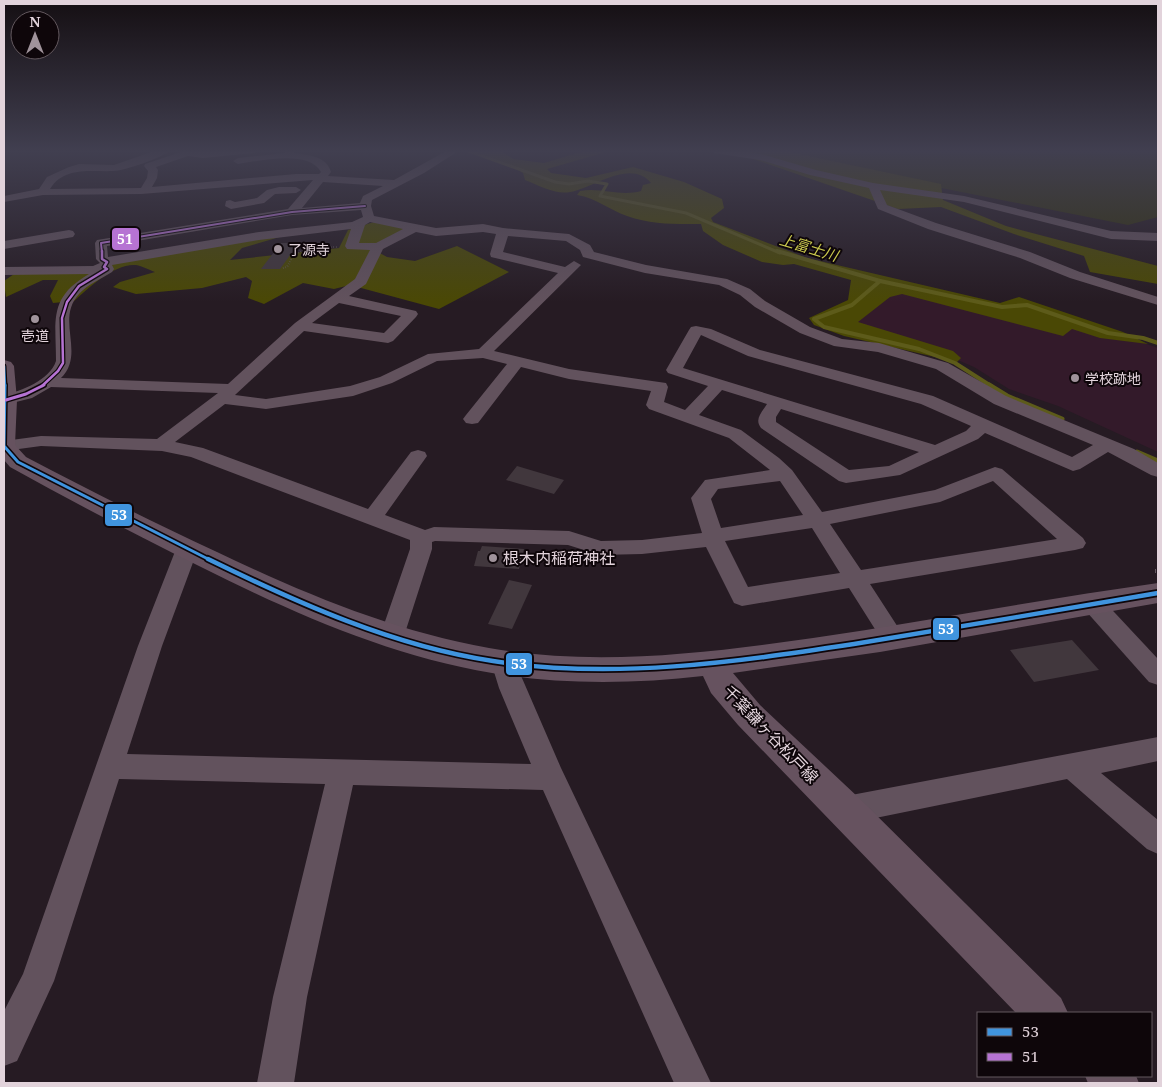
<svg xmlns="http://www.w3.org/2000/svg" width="1162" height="1087" font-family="'Noto Serif','Noto Sans JP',serif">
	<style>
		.built { fill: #331a2a }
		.green { fill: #32310f }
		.forest { fill: #4a4805 }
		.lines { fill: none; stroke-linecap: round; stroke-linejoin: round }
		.stream-far2 { stroke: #5d5b1a; stroke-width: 3 }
		.stream-far1 { stroke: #5d5b1a; stroke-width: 4 }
		.stream { stroke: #5d5b1a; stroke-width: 5 }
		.building { fill: #41373d }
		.path-far1 { stroke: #675a63; stroke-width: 2; stroke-dasharray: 0.5 2; stroke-linecap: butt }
		.path { stroke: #675a63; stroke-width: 4; stroke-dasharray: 1 4.5; stroke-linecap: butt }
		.minor { fill: #62525d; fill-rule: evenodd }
		.major { fill: #66525f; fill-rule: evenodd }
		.bus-1-far2-casing { stroke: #0e060a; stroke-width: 5 }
		.bus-1-far1-casing { stroke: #0e060a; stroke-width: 6 }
		.bus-1-casing { stroke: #0e060a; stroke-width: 8 }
		.bus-2-far2-casing { stroke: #0e060a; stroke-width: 4 }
		.bus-2-far1-casing { stroke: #0e060a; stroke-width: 5 }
		.bus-2-casing { stroke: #0e060a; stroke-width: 6 }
		.bus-1-far2 { stroke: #4094de; stroke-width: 2.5 }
		.bus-1-far1 { stroke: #4094de; stroke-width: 3 }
		.bus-1 { stroke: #4094de; stroke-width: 4.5 }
		.bus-2-far2 { stroke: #b673d3; stroke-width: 2 }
		.bus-2-far1 { stroke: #b673d3; stroke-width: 2.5 }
		.bus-2 { stroke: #b673d3; stroke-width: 3 }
		.poi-dot { fill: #a0939b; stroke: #0e060a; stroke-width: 2 }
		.labels { text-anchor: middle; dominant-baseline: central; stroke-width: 4; stroke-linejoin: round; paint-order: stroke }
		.far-poi-label { font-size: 14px; fill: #e2d3db; stroke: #0e060a; text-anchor: start }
		.far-water-label { font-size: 15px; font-style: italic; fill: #cbca4e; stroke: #0e060a }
		.poi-label { font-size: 16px; fill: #e2d3db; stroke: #0e060a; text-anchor: start }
		.street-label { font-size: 16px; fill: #e2d3db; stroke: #0e060a }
		.line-badge { stroke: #0e060a; stroke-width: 2 }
		.badge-label { font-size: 14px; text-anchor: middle; font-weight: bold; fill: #fff }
	</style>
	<rect width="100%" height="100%" fill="#261b23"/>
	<!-- built -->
	<path class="built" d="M886 287 1032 311 1111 339 1141 342 1158 348V452L1058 406 1009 389 974 367 946 355 832 324Z"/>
	<!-- green -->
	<path class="green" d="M769 150H1158V217L1128 225 911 182Z"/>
	<!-- forest -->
	<g class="forest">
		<path d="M470 150 503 152 513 159 544 163 588 150H613L547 169 551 173 586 178 633 167 684 182 722 199 724 208 711 218 713 222 807 258 1000 303 1019 297 1123 332 1148 344 1100 338 1072 329 1063 336 902 294 890 297 858 322 953 351 961 358 957 362 844 336 814 325 809 318 848 300 851 280 794 264 783 265 762 262 723 245 703 231 701 224C676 224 652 225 627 216 609 210 597 198 577 195L580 191C601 187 620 197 641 191L643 185 651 183C631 158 593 188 570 192 556 195 538 185 525 180L523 173 509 164Z"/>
		<path d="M727 150H780L941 184 943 200 1006 226 1158 266V284L1090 272 1084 256 1014 234 941 207 898 209Z"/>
		<path d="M374 222 407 229 369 247 387 257 415 261 457 246 509 272 439 309 350 285 334 289 303 283 264 304 248 298 252 281 246 277 202 288 136 294 113 287 120 282 155 272C150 270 142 266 136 265 115 263 88 288 74 301L53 303 50 296 58 280H43L6 297 4 284V281L14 274 91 272 117 263 290 234 242 248 230 260 339 248 348 230Z"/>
	</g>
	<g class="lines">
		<!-- stream-far2 -->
		<path class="stream-far2" d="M466 150 555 182 569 184 588 181 607 184 600 196 686 213 780 253"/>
		<!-- stream-far1 -->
		<g class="stream-far1">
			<path d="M777 251 880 281 852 305 814 319 824 327 919 349 955 363 991 386"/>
			<path d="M880 281 1002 307 1027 305 1108 333 1143 338 1158 343"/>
		</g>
		<!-- stream -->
		<g class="stream">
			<path d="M989 385 1007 396 1062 419"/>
			<path d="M1137 452 1158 461"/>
		</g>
	</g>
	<!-- building -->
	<g class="building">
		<path d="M281 243H299L280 269H261Z"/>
		<path d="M517 466 564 480 554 494 506 480Z"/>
		<path d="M482 546 524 549 519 569 474 566 478 551H480Z"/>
		<path d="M509 580 532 585 512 629 488 624Z"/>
		<path d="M1072 640 1099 670 1034 682 1010 650Z"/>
	</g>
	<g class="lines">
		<!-- path-far1 -->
		<g class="path-far1">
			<path d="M296 248 338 247"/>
			<path d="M283 268 287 267 292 258 304 248"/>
		</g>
		<!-- path -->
		<path class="path" d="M1155 571H1158"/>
		<!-- minor -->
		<g class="minor">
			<path d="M157 150H171C164 157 124 171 113 171 91 172 64 166 50 189L141 188 147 178 148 171 144 166 145 164 187 150 203 152 259 150 254 153 203 158 188 156 156 167 158 170 157 178 152 187 296 174H319L321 172C309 149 259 161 238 164L233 161 238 158 285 153V150H295L294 153C308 155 327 156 331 172L328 176 394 180 448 150H460L424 173 372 200 371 206 374 216 436 228 483 224 503 228 569 234 590 245 594 252 646 265 727 279 750 289 765 301 810 327 842 339 879 343 948 363 1006 396 1134 449 1158 463V477L1151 475 1108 452 1080 469 1073 471 985 433 978 439 900 475 846 483 839 481 761 428C754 419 762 412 767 404L722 390 699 415 741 430 779 458 792 470 822 512 935 490 995 467 1002 469 1083 538 1086 543 1083 548 1075 550 870 584 905 638 901 645 893 647 885 645 849 588 742 606 734 603 706 547 642 554 600 555 568 545 435 541 432 542V549L404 636 400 643 392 645 384 643 380 636 410 549V540L191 457 162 451 41 446 4 451V441L41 436 157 439 218 393 51 387 32 398 4 405V395C21 391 50 380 56 361 56 320 48 298 89 274L4 275V267L93 266 100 263 96 259 95 243 97 240 288 209 313 180 141 194 43 195 4 202V196L39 189 47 177 69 167 79 164 114 165ZM323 182 383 186 363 196 360 203 302 208ZM361 210 363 217 352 222 259 232 108 257 107 246 292 215ZM370 222 403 229 376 243H359L365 225ZM351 229 345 246 347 249 370 250 355 279 295 323 228 384 61 378C86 353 55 320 79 294 88 284 101 279 112 272L114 269 112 265 259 240ZM416 232 436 236 483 232 496 234 490 254 491 257 558 273 479 349 428 354 380 377 350 386 266 399 235 395 304 331 388 343 393 341 416 317 418 314 416 311 349 296 366 284 383 249ZM508 236 566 241 580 250 583 257 645 273 719 285 740 295 755 307 800 333 834 346 878 352 936 369 994 404 1093 445 1072 457 933 396 760 350 711 329 696 326 691 327 689 330 666 370 668 373 708 386 685 410 664 402 668 387 666 383 569 369 494 351 581 265 574 261 565 267 503 252ZM339 303 401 316 384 333 312 323ZM701 335 748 356 921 404 971 426 966 431 935 445 683 368ZM483 358 507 364 466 415 463 419 466 423 472 424 478 423 521 367 569 379 651 391 646 405 649 409 729 438 770 470 705 480 691 498 702 533 642 540 601 541 569 531 434 527 425 530 385 515 427 456 425 452 418 450 411 452 368 509 203 448 175 442 225 404 266 409 353 396 392 383 437 361ZM781 409 919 452 889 466 849 470 776 422V417ZM780 481 803 515 721 528 711 499 718 489ZM993 481 1057 539 861 570 830 524 940 502ZM812 528 840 573 748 587 725 541Z"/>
			<path d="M709 150H734L761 154 816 170 873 183 964 196 1111 231 1158 233V241L1111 239 964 202 880 190 887 205 936 223 1030 252 1080 272 1158 297V305L1070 278 1020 258 928 229 878 209 869 188 810 175 760 160 714 153Z"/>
			<path d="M279 187H296L301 190 296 193 275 194 264 203 231 209 225 206 226 201 230 200 235 202 257 198 267 190Z"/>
			<path d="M69 230 73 231 75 234 73 237 4 249V241Z"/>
			<path d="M187 542 195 544 198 549 162 646 127 754 531 764 499 688 491 662 494 655 503 652 512 655 561 768 711 1083H674L543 790 353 785 307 997 294 1083H257L273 997 325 784 119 779 54 981 17 1061 4 1066V1011L23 974 138 646 176 549 179 544Z"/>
			<path d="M1093 595 1101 598 1158 659V685L1149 682 1085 610 1081 604 1085 598Z"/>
			<path d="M1158 737V761L1101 773 1158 820V854L1147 849 1067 779 846 824 836 820 831 810 836 800 846 796Z"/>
		</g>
		<!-- major -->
		<g class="major">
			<path d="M4 360 11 362 14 366 17 400 15 445 26 457C89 490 152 522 217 552 305 594 393 631 489 648 596 667 707 653 813 638 929 621 1043 599 1158 583V603L880 652 733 673 760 705 859 798 1061 998 1068 1013H1016L738 725 711 693 703 676C634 684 561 685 492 673 390 656 293 613 201 567 136 535 73 502 10 467L4 460Z"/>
			<path d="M1085 1076H1136L1139 1083H1088Z"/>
		</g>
		<defs>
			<path id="bus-1-far2" d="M4 366 5 386"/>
			<path id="bus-1-far1" d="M5 385 4 446 18 462 210 560"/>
			<path id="bus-1" d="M208 559C298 603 393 646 493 661 613 680 735 662 854 644 955 628 1057 610 1158 593"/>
			<path id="bus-2-far2" d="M102 253 101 243 292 212 365 206"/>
			<path id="bus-2-far1" d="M42 386 58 371 63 363 62 318 67 302 79 286 107 269 104 267 107 262 102 259V251"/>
			<path id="bus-2" d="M6 400 26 394 44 385"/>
		</defs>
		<!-- bus-1-far2 casing -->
		<use href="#bus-1-far2" class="bus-1-far2-casing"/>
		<!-- bus-1-far1 casing -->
		<use href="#bus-1-far1" class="bus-1-far1-casing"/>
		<!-- bus-1 casing -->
		<use href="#bus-1" class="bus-1-casing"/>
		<!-- bus-2-far2 casing -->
		<use href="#bus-2-far2" class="bus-2-far2-casing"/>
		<!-- bus-2-far1 casing -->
		<use href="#bus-2-far1" class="bus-2-far1-casing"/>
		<!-- bus-2 casing -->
		<use href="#bus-2" class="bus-2-casing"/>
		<!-- bus-1-far2 -->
		<use href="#bus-1-far2" class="bus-1-far2"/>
		<!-- bus-1-far1 -->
		<use href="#bus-1-far1" class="bus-1-far1"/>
		<!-- bus-1 -->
		<use href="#bus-1" class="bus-1"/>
		<!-- bus-2-far2 -->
		<use href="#bus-2-far2" class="bus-2-far2"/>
		<!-- bus-2-far1 -->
		<use href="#bus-2-far1" class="bus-2-far1"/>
		<!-- bus-2 -->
		<use href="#bus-2" class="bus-2"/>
	</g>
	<!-- sky -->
	<linearGradient id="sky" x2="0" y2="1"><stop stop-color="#150f13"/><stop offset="0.5" stop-color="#413f50"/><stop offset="1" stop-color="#413f50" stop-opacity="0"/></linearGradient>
	<rect width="1162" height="302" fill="url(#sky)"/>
	<!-- markers -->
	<g class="poi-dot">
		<circle cx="278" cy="249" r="5"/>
		<circle cx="35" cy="319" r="5"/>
		<circle cx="1075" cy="378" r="5"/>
		<circle cx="493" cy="558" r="5"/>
	</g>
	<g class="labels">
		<!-- far-poi labels -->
		<g class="far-poi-label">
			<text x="288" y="249">了源寺</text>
			<text x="35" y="335" text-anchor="middle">壱道</text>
			<text x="1085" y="378">学校跡地</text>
		</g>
		<!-- far-water labels -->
		<g class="far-water-label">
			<text transform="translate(809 247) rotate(17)">上富士川</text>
		</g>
		<!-- poi labels -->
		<g class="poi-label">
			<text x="503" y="558">根木内稲荷神社</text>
		</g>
		<!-- street labels -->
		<g class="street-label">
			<text transform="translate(771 734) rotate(46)">千葉鎌ヶ谷松戸線</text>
		</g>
	</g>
	<g class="line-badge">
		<rect x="111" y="227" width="29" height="24" rx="5" fill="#b673d3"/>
		<rect x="104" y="503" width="29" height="24" rx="5" fill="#4094de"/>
		<rect x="932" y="617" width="28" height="24" rx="5" fill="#4094de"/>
		<rect x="505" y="652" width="28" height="24" rx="5" fill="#4094de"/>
	</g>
	<g class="badge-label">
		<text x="125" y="244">51</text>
		<text x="119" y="520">53</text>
		<text x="946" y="634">53</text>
		<text x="519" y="669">53</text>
	</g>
	<!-- border -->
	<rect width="1162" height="1087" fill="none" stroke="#e2d3db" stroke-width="10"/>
	<!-- legend -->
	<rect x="977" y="1012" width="175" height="65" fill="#0e060a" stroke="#63585e"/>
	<rect x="987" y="1028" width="25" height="8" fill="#4094de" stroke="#63585e"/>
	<text x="1022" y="1037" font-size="15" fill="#e2d3db">53</text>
	<rect x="987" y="1053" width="25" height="8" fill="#b673d3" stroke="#63585e"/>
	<text x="1022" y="1062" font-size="15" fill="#e2d3db">51</text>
	<!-- north arrow -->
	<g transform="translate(35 35)"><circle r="24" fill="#0e060a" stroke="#63585e"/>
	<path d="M0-4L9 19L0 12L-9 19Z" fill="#a0939b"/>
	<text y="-8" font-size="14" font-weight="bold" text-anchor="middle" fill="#e2d3db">N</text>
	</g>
</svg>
